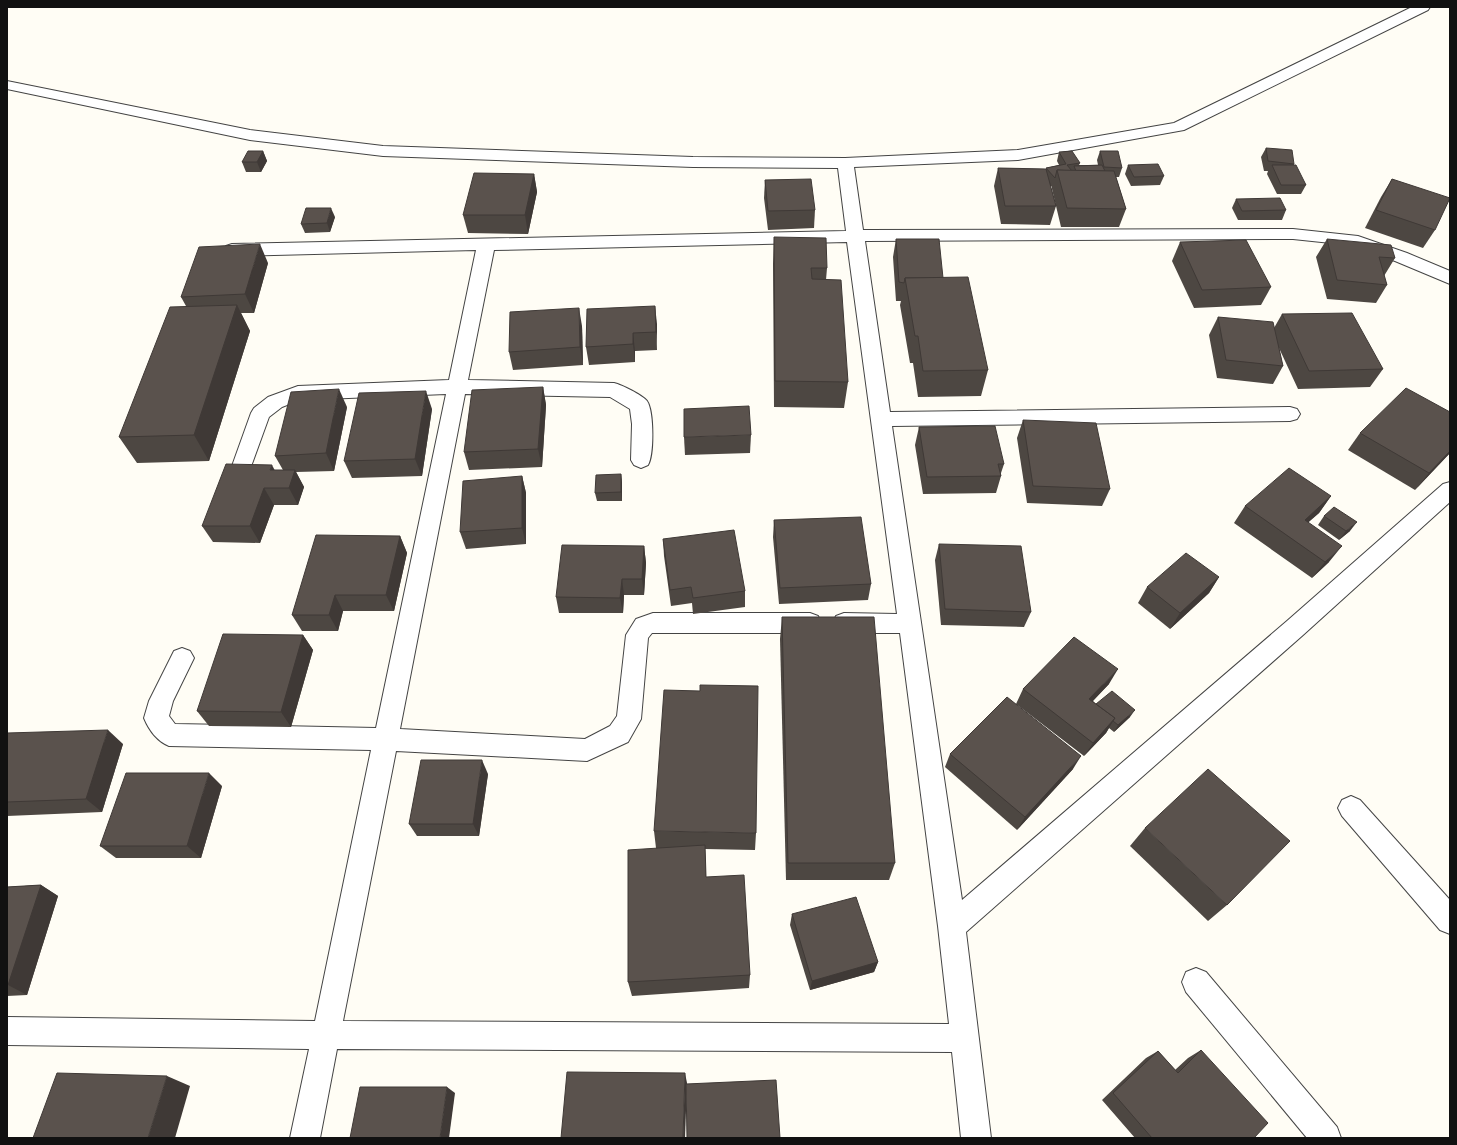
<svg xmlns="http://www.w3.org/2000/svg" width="1457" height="1145" font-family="'Times New Roman',serif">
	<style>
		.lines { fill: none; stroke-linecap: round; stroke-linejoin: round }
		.minor-casing { stroke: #444; stroke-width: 2 }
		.minor { fill: #fff; fill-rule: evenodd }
		.wall { fill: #4d4742 }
		.shaded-wall { fill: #3f3936 }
		.building { fill: #5a524d; stroke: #3f3936 }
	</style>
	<rect width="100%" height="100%" fill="#fffdf5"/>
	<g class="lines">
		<defs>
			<g id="minor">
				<path d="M1412 7H1430L1428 10 1184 130 1018 160 854 167 863 230 1293 229 1358 236 1407 253 1450 271V284L1395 261 1350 245 1293 239 865 241 890 412 1290 407 1297 409 1300 414 1297 419 1290 421 892 426 962 900 1287 621 1443 484 1450 482V502L1303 635 966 932 991 1138H961L952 1052 337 1049 320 1138H290L309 1049 7 1045V1017L315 1021 371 750 169 746C157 741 149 730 144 718L149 701 174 651 182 648 190 651 194 658 173 701 169 716 175 724 376 728 446 394 300 400 282 407 269 417 249 472 242 474 235 472 232 466 251 413 254 408 268 397 298 386 449 380 476 250 232 256 226 254 223 250 226 246 232 244 846 231 838 168 693 167 383 156 250 140 7 89V81L250 130 383 146 693 157 845 158 1018 150 1174 123ZM847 242 897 614 844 613 836 616 833 623 836 630 844 633H900L938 926 949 1024 343 1021 396 751 587 761 628 742 641 719 648 638 652 633H810L818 630 821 623 818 616 810 613H653L636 619 626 635 617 716 610 726 585 739 400 729 465 394 610 397 630 409 632 424 631 460 634 465 641 468 648 465C654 455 654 411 647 401 642 395 622 385 614 383L468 380 494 250Z"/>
				<path d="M1351 796 1360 800 1450 900V934L1440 930 1342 816 1338 808 1342 800Z"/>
				<path d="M1196 968 1206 972 1337 1127 1341 1138H1307L1186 992 1182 982 1186 972Z"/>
			</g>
		</defs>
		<!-- minor casing -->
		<use href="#minor" class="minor-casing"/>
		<!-- minor -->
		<use href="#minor" class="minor"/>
	</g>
	<!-- wall -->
	<g class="wall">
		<path d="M1266 148 1294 164V165L1306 185 1301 194H1277L1267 174 1268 171H1264L1261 157Z"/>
		<path d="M263 151 267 161 261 172H246L242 162Z"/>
		<path d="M1100 151 1122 168 1119 177H1116L1126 209 1119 227H1061L1052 189V187L1050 185 1056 206 1050 225 1001 224 994 186 998 168 1046 169V168L1059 165 1057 161 1059 152 1080 163 1079 165H1098L1097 160Z"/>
		<path d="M1128 165 1164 176 1160 185 1131 186 1125 174Z"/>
		<path d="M534 174 537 192 528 234 468 233 463 215Z"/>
		<path d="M1392 179 1435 230 1423 248 1365 228 1381 197Z"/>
		<path d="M765 180 815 210 814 228 768 230 764 198Z"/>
		<path d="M1236 199 1286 210 1282 220H1238L1232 208Z"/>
		<path d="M335 217 330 232 305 233 301 224Z"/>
		<path d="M774 237 827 268 826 280 848 382 844 408 774 407 773 264Z"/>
		<path d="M896 239 943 278 988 370 981 396 918 397 913 363H910L900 305 901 301H896L893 257Z"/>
		<path d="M1327 239 1395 258 1384 276 1387 285 1376 303 1327 299 1316 257Z"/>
		<path d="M1180 242 1271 287 1261 305 1194 308 1172 261Z"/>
		<path d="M268 263 254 313H241L250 331 209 461 137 463 119 437 186 306 181 297Z"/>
		<path d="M655 306 657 350 635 351V362L589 365 586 347Z"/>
		<path d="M1282 314 1383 369 1370 387 1298 389 1279 348 1283 366 1273 384 1217 378 1209 335 1218 317 1274 328Z"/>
		<path d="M582 326 583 365 513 370 509 352Z"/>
		<path d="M543 387 546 405 542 467 469 470 464 452Z"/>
		<path d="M347 407 334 471 296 472 304 487 298 505H274L260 543 213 542 202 526 275 470H283L275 456Z"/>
		<path d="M432 409 422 476 352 478 344 461Z"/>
		<path d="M1023 420 1110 489 1102 506 1027 503 1017 438Z"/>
		<path d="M919 427 1004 464 1001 473V476L996 493 923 494 915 445Z"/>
		<path d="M1360 433 1450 453 1415 490 1348 450Z"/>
		<path d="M751 435 750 453 685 455 684 437Z"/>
		<path d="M621 474 622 483V501H597L595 493Z"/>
		<path d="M522 476 526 493V544L466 549 460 532Z"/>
		<path d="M1331 496 1319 513 1308 522 1329 562 1312 578 1234 523 1245 506Z"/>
		<path d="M1324 516 1350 531 1339 540 1318 525Z"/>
		<path d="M774 520 871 584 868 600 779 604 773 537Z"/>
		<path d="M400 536 407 553 394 611H343L338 631H302L292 615Z"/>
		<path d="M663 539 745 591V607L693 614 692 603 671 606 664 556Z"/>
		<path d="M939 544 1031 612 1024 627 941 625 935 560Z"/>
		<path d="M644 546 646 563 644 595H624L623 613H559L556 597Z"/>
		<path d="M1219 577 1209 593 1170 629 1138 603 1147 587Z"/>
		<path d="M782 617 895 863 889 880H786L780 639Z"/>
		<path d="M303 635 313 650 291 727 209 726 197 711Z"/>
		<path d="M1109 684 1093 701 1096 704 1130 717 1114 732 1109 728 1106 733 1084 756 1016 704 1023 689Z"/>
		<path d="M7 733 123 744 102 812 7 816Z"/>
		<path d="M950 754 1073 769 1017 830 945 767Z"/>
		<path d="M488 774 479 836H417L409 824Z"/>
		<path d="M222 786 201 858H116L100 846Z"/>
		<path d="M1145 828 1227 905 1208 921 1130 846Z"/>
		<path d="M654 831 756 833 755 850 705 849 706 877 750 975 749 988 632 996 628 982 656 848Z"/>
		<path d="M41 885 58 896 27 995 7 996V887Z"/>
		<path d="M792 914 878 962 874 972 810 990 790 925Z"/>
		<path d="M1201 1050 1254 1138H1135L1102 1100 1146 1058 1158 1051 1175 1070 1188 1058Z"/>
	</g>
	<!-- shaded-wall -->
	<g class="shaded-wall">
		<path d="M263 151 267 161 261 172 257 162Z"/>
		<path d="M534 174 537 192 528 234 525 215Z"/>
		<path d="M331 208 335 217 330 232 327 223Z"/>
		<path d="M260 244 268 263 254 313 245 294Z"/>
		<path d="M237 305 250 331 209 461 194 435Z"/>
		<path d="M655 306 657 324V350L656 332Z"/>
		<path d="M579 308 582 326 583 365 580 347Z"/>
		<path d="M633 333 635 351V362L633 344Z"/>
		<path d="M543 387 546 405 542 467 538 449Z"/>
		<path d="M339 389 347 407 334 471 326 453Z"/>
		<path d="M426 391 432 409 422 476 415 459Z"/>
		<path d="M1450 451V453L1415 490 1429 473Z"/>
		<path d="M272 465 281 482 270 470Z"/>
		<path d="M295 470 304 487 298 505 289 488Z"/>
		<path d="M621 474 622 483V501L621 492Z"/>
		<path d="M522 476 526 493V544L522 528Z"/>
		<path d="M264 488 274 505 260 543 250 526Z"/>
		<path d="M1331 496 1319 513 1293 536 1305 520Z"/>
		<path d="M1357 522 1350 531 1339 540 1346 531Z"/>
		<path d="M400 536 407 553 394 611 386 595Z"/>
		<path d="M644 546 646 563 644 595 642 579Z"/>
		<path d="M1342 546 1329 562 1312 578 1325 562Z"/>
		<path d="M1219 577 1209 593 1170 629 1180 613Z"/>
		<path d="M622 579 624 595 623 613 620 598Z"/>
		<path d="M335 595 343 611 338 631 329 615Z"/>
		<path d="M303 635 313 650 291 727 281 712Z"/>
		<path d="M1118 669 1109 684 1081 713 1089 699Z"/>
		<path d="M1135 710 1130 717 1114 732 1118 725Z"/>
		<path d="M1115 718 1106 733 1084 756 1093 743Z"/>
		<path d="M108 730 123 744 102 812 86 799Z"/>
		<path d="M1081 756 1073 769 1017 830 1025 817Z"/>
		<path d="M482 760 488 774 479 836 473 824Z"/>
		<path d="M209 773 222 786 201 858 187 846Z"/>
		<path d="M41 885 58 896 27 995 8 985Z"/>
		<path d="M878 962 874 972 810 990 812 981Z"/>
		<path d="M685 1073 687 1083 685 1138H683Z"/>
		<path d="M167 1076 190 1086 175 1138H148Z"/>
		<path d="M447 1087 455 1093 449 1138H440Z"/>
	</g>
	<!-- building -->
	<g class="building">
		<path d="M1266 148 1292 150 1294 164 1268 161Z"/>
		<path d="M248 151H263L257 162H242Z"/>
		<path d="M1072 151 1080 163 1067 165 1072 171 1057 170 1055 178 1046 168 1066 164 1059 152Z"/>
		<path d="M1100 151H1118L1122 168 1104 167Z"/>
		<path d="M1158 164 1164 176 1134 177 1128 165Z"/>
		<path d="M1102 165 1105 171H1076L1074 166Z"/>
		<path d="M1272 165H1296L1306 185H1281Z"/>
		<path d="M998 168 1046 169 1056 206H1005Z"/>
		<path d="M1057 170 1114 171 1126 209 1067 208Z"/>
		<path d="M474 173 534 174 525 215H463Z"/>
		<path d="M811 179 815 210 768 211 765 180Z"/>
		<path d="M1392 179 1450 198 1435 230 1376 210Z"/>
		<path d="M1280 198 1286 210 1242 211 1236 199Z"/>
		<path d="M306 208H331L327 223 301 224Z"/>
		<path d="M774 237 826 238 827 268H811L812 279 841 280 848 382 775 381Z"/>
		<path d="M896 239H939L943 278H905L904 283 899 282Z"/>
		<path d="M1327 239 1391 245 1395 258 1379 257 1387 285 1337 280Z"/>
		<path d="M1246 240 1271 287 1202 290 1180 242Z"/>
		<path d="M260 244 245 294 181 297 199 247Z"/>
		<path d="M968 277 988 370 923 371 918 336H915L905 278Z"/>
		<path d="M237 305 194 435 119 437 170 307Z"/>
		<path d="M655 306 656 332 633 333V344L586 347 587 309Z"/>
		<path d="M579 308 580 347 509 352 510 312Z"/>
		<path d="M1352 313 1383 369 1309 371 1282 314Z"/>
		<path d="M1218 317 1273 322 1283 366 1226 360Z"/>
		<path d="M543 387 538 449 464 452 472 390Z"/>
		<path d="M1406 388 1450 412V451L1429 473 1360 433Z"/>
		<path d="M339 389 326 453 275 456 291 392Z"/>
		<path d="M426 391 415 459 344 461 359 393Z"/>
		<path d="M749 406 751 435 684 437V409Z"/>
		<path d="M1023 420 1096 423 1110 489 1033 486Z"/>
		<path d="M995 426 1004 464H998L1001 476 927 477 919 427Z"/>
		<path d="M226 464 272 465 270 470H295L289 488H264L250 526H202Z"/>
		<path d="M1289 468 1331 496 1305 520 1342 546 1325 562 1245 506Z"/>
		<path d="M621 474V492L595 493 596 475Z"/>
		<path d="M522 476V528L460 532 463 481Z"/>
		<path d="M1334 507 1357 522 1346 531 1324 516Z"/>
		<path d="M861 517 871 584 780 588 774 520Z"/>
		<path d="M734 530 745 591 693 598 691 587 670 590 663 539Z"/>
		<path d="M316 535 400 536 386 595H335L329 615H292Z"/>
		<path d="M939 544 1021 546 1031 612 945 609Z"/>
		<path d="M562 545 644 546 642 579H622L620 598 556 597Z"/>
		<path d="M1186 553 1219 577 1180 613 1147 587Z"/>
		<path d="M782 617H874L895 863H788Z"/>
		<path d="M223 634 303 635 281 712 197 711Z"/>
		<path d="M1074 637 1118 669 1089 699 1115 718 1093 743 1023 689Z"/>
		<path d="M700 685 758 686 756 833 654 831 664 690 700 691Z"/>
		<path d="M1112 691 1135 710 1118 725 1113 721 1115 718 1096 704Z"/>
		<path d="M1007 697 1081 756 1025 817 950 754Z"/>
		<path d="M108 730 86 799 7 802V733Z"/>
		<path d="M421 760H482L473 824H409Z"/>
		<path d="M1208 769 1290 841 1227 905 1145 828Z"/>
		<path d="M126 773H209L187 846H100Z"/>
		<path d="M705 845 706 877 744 875 750 975 628 982V850Z"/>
		<path d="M41 885 8 985H7V887Z"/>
		<path d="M856 897 878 962 812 981 792 914Z"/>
		<path d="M1201 1050 1268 1123 1254 1138H1152L1113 1093 1158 1051 1178 1073Z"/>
		<path d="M567 1072 685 1073 683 1138H561Z"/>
		<path d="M57 1073 167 1076 148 1138H33Z"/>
		<path d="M776 1080 780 1138H687L686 1084Z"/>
		<path d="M360 1087H447L440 1138H350Z"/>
	</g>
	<!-- border -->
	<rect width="1457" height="1145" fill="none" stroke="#111111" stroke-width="16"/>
</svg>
